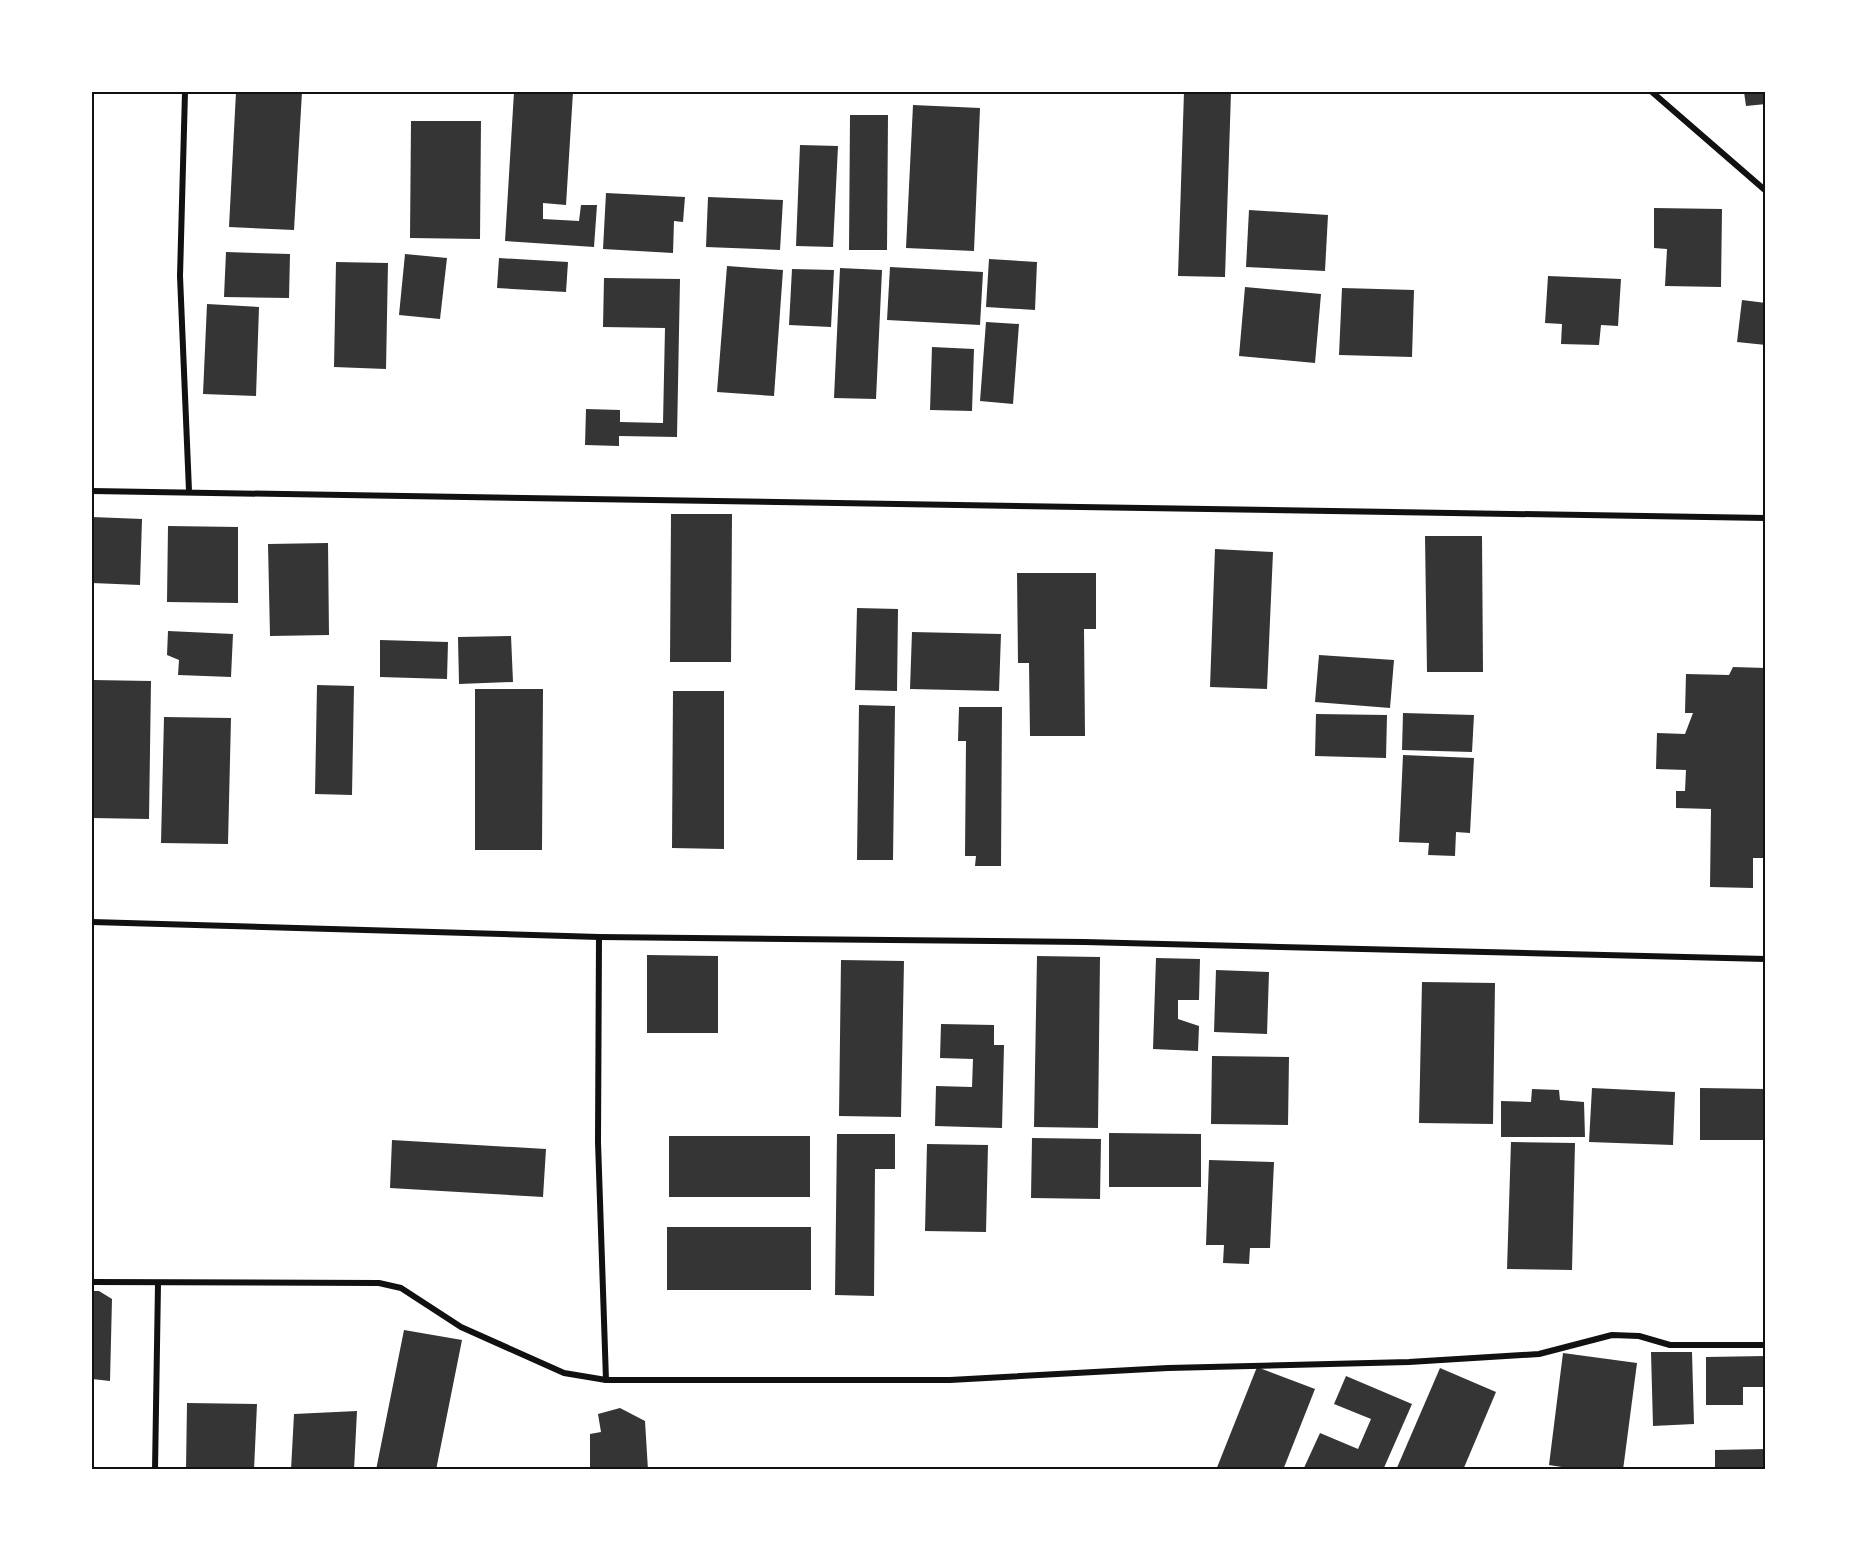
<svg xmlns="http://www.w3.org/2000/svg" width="1857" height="1561" font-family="Helvetica,sans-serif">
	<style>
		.building { fill: #353535 }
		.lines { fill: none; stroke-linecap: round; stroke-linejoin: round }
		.minor { stroke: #111; stroke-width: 6 }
		.neatline { fill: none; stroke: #111; stroke-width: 2 }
	</style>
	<rect width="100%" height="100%" fill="#fff"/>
	<!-- building -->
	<g class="building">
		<path d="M236 92H302L294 230 229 227Z"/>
		<path d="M514 92H573L566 205 543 203V219L579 221 581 205H597L594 247 505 241Z"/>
		<path d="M1184 92H1231L1225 277 1178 276Z"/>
		<path d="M1744 92H1766V104L1746 106Z"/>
		<path d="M913 105 980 108 974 251 906 248Z"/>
		<path d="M850 115H888L887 250H849Z"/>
		<path d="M411 121H481L480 239 410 238Z"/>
		<path d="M800 145 838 146 833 247 796 246Z"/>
		<path d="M606 193 685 197 683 222 674 221 673 253 603 249Z"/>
		<path d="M708 197 783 200 780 250 706 247Z"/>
		<path d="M1654 208 1722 209 1721 287 1665 286 1667 249 1654 248Z"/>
		<path d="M1249 210 1328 215 1325 271 1246 267Z"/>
		<path d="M226 252 290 254 289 298 224 297Z"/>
		<path d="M405 254 447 258 440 319 399 315Z"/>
		<path d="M499 258 568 262 566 292 497 288Z"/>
		<path d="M989 259 1037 262 1035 310 986 307Z"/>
		<path d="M336 262 388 263 386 369 334 367Z"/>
		<path d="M727 266 783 270 774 396 717 392Z"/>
		<path d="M890 267 983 272 980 325 887 320Z"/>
		<path d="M840 268 882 270 876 399 834 398Z"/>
		<path d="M792 269 834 270 831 327 789 325Z"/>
		<path d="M1548 276 1621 279 1618 326 1601 325 1599 345 1561 344 1562 324 1545 323Z"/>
		<path d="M604 278 680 279 677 437 619 436V446L585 445 586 409 620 410V422L663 423 665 328 603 327Z"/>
		<path d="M1245 287 1321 294 1315 363 1239 356Z"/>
		<path d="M1342 288 1414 290 1412 357 1339 355Z"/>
		<path d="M1742 300 1766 303V345L1737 342Z"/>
		<path d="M207 304 259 307 256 396 203 394Z"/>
		<path d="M986 322 1019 324 1013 404 980 401Z"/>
		<path d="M932 347 974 349 972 411 930 410Z"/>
		<path d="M671 514H732L731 662H670Z"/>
		<path d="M92 517 142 519 140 585 92 583Z"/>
		<path d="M168 526 238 527V603L167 602Z"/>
		<path d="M1425 536H1482L1483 672H1427Z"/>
		<path d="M328 543 329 635 270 636 268 544Z"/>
		<path d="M1215 549 1273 552 1267 689 1210 687Z"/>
		<path d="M1017 573H1096V629H1084L1085 736H1030L1029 663H1018Z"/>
		<path d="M857 608 898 609 897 691 855 690Z"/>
		<path d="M168 631 233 634 231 677 178 675 179 660 167 655Z"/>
		<path d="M912 632 1001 634 999 691 910 689Z"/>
		<path d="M511 636 513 682 459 684 458 637Z"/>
		<path d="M380 640 448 642 447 679 380 677Z"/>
		<path d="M1319 655 1394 660 1390 708 1315 702Z"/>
		<path d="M1733 667 1766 668V858H1753V888L1710 887 1711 809 1676 808V791H1685L1686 770 1656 769 1657 733 1685 734 1693 713H1685L1686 674 1729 675Z"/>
		<path d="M92 680 151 681 149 819 92 818Z"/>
		<path d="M317 685 354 686 352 795 315 794Z"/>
		<path d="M475 689H543L542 850H475Z"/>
		<path d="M673 691H724V849L672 848Z"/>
		<path d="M859 705 895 706 893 860H857Z"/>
		<path d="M959 707H1002L1001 866H975L976 856H965L966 741H958Z"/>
		<path d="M1403 713 1474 715 1472 752 1402 750Z"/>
		<path d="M1316 714 1387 715 1386 758 1315 756Z"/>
		<path d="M164 717 231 718 228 844 161 843Z"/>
		<path d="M1403 755 1474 758 1470 833 1456 832 1455 856 1428 855 1429 843 1399 842Z"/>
		<path d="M647 955 718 956V1033H647Z"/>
		<path d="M1037 956 1100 957 1098 1128 1034 1127Z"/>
		<path d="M1156 958 1200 959 1199 1000H1178V1019L1199 1026 1198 1051 1153 1049Z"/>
		<path d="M841 960 904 961 901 1117 839 1116Z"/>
		<path d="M1216 970 1269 972 1267 1034 1214 1032Z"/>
		<path d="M1422 982 1495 983 1493 1124 1419 1123Z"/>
		<path d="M941 1024 994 1025V1045H1004L1002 1128 935 1126 936 1086 972 1087 973 1059 940 1058Z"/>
		<path d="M1212 1056 1289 1057 1288 1125 1211 1124Z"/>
		<path d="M1592 1088 1675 1092 1673 1145 1589 1142Z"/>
		<path d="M1700 1088 1766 1089V1140H1700Z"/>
		<path d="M1532 1089 1559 1090 1560 1100 1584 1102 1585 1137H1501V1101L1531 1102Z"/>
		<path d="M1109 1133 1201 1134V1187H1109Z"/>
		<path d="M837 1134H895V1169H875L874 1296 835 1295Z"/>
		<rect x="669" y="1136" width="141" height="61"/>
		<path d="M1032 1138 1101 1139 1100 1199 1031 1198Z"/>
		<path d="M392 1140 546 1149 543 1197 390 1188Z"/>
		<path d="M1511 1142 1575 1143 1572 1270 1507 1269Z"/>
		<path d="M927 1144 988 1145 986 1232 925 1231Z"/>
		<path d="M1209 1160 1274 1162 1270 1248H1250L1249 1264 1223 1263 1224 1245H1206Z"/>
		<rect x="667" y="1227" width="144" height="63"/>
		<path d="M92 1291H99L112 1299 110 1381 92 1379Z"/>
		<path d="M404 1330 462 1340 436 1470H376Z"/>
		<path d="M1651 1352H1692L1694 1424 1653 1426Z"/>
		<path d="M1563 1353 1637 1363 1623 1470H1581L1549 1465Z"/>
		<path d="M1766 1356V1387H1743V1405H1706V1357Z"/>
		<path d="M1257 1367 1315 1389 1283 1470H1216Z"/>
		<path d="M1440 1368 1496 1392 1463 1470H1396Z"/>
		<path d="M1346 1376 1412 1404 1383 1470H1303L1320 1433 1358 1449 1371 1419 1334 1404Z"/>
		<path d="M187 1403 257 1404 254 1470H186Z"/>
		<path d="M620 1408 645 1421 648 1470H590V1434L601 1432 598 1414Z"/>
		<path d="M357 1411 354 1470H291L294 1414Z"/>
		<path d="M1766 1449V1470H1715V1450Z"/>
	</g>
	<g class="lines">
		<!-- minor -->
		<g class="minor">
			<path d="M185 92 180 276 189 491"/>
			<path d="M1652 92 1766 191"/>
			<path d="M92 491 1766 518"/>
			<path d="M92 922 599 937 1084 942 1766 959"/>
			<path d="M599 937 598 1142 606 1380"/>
			<path d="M92 1282 379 1283 401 1288 461 1327 564 1373 606 1380H950L1168 1368 1409 1362 1539 1354 1612 1335 1639 1336 1670 1345H1766"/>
			<path d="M155 1470 158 1284"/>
		</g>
	</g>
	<!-- border -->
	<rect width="1857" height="1561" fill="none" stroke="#ffffff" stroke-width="186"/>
	<rect x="93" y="93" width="1671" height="1375" class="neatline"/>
</svg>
